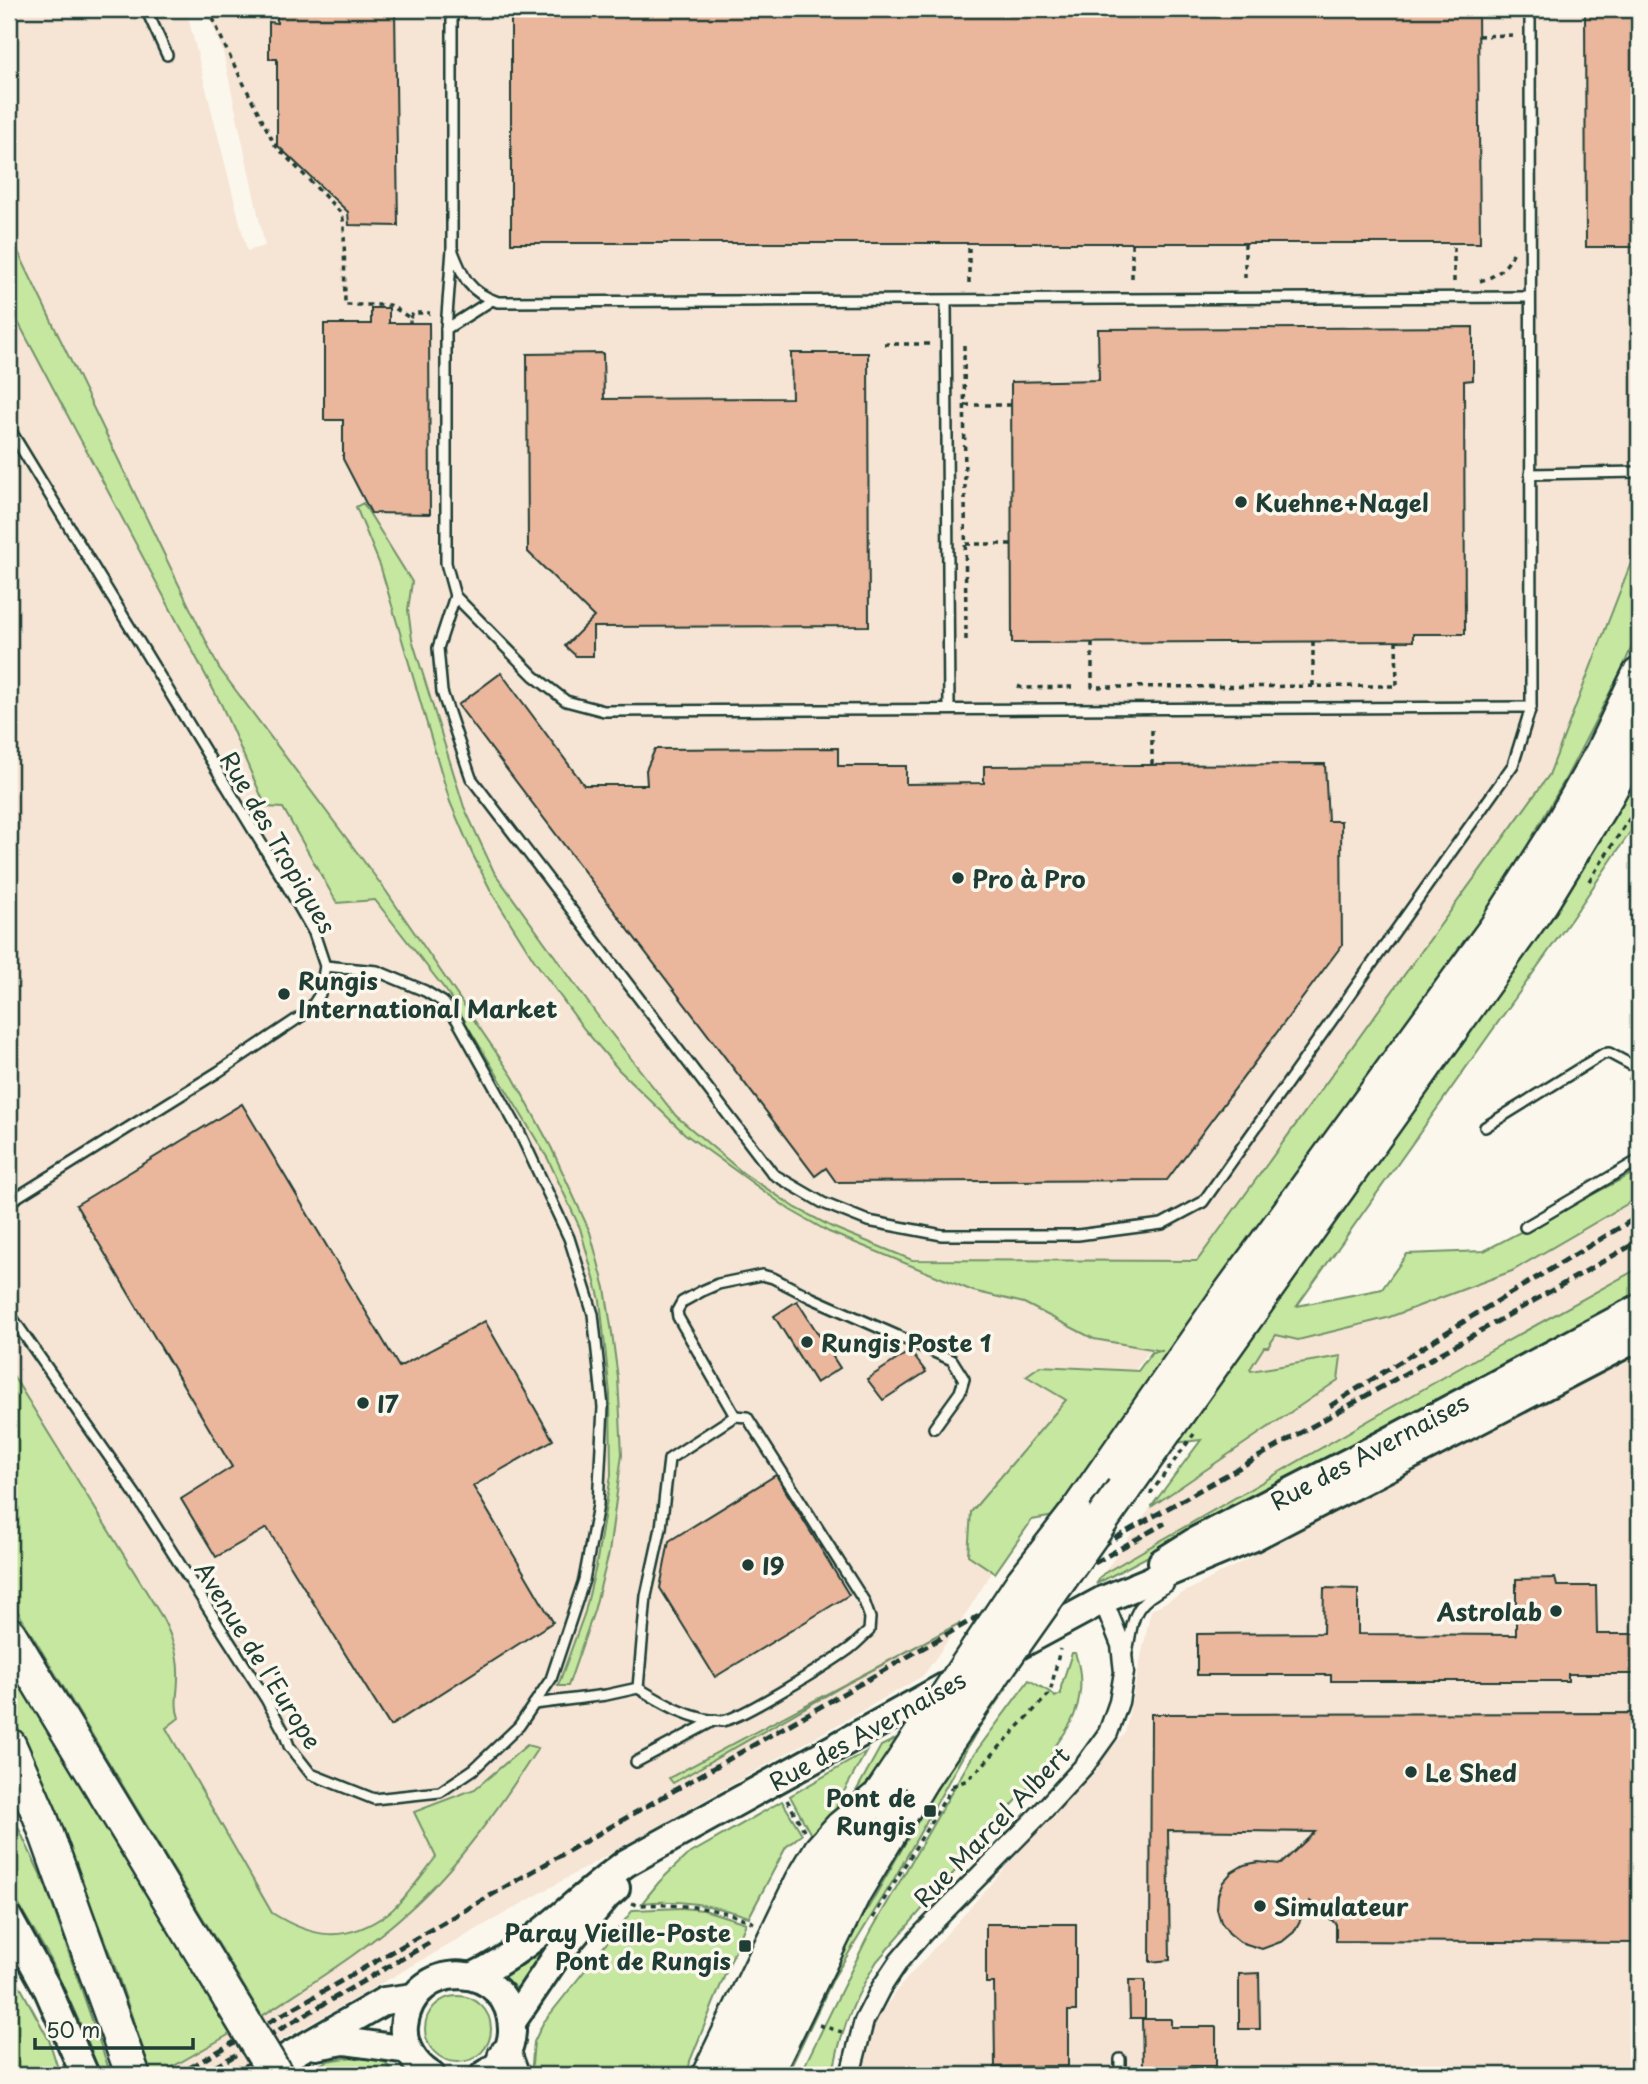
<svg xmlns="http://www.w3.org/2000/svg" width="1648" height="2084" font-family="'Playpen Sans',sans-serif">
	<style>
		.built { fill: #f6e4d4 }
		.green { fill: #c6e79f; stroke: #72926a; stroke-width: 2 }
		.building { fill: #eab69c; stroke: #1f3d34; stroke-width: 2 }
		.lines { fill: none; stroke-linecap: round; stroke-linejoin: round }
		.lane-casing { stroke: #1f3d34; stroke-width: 14 }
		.street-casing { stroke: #1f3d34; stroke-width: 23 }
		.secondary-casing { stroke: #1f3d34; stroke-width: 32 }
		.highway-casing { stroke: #1f3d34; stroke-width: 38 }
		.path { stroke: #1f3d34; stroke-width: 3.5; stroke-dasharray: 5 5; stroke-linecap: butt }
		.lane { stroke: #fbf7ec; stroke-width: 9 }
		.street { stroke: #fbf7ec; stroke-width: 18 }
		.secondary { stroke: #fbf7ec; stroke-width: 26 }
		.highway { stroke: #fbf7ec; stroke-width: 33 }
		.rail { stroke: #1f3d34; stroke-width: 5; stroke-dasharray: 10 5; stroke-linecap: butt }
		.highway-bridge-casing { stroke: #1f3d34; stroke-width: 38; stroke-linecap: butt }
		.path-bridge { stroke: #1f3d34; stroke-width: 3.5; stroke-dasharray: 5 5; stroke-linecap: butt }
		.highway-bridge { stroke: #fbf7ec; stroke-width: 33 }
		.poi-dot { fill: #1f3d34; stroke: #fbf7ec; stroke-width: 2.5 }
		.labels { text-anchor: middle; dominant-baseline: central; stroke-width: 7; stroke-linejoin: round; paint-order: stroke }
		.poi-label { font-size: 24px; font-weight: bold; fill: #1f3d34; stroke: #fbf7ec; text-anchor: start }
		.street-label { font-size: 24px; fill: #1f3d34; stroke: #fbf7ec }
	</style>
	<rect width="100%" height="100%" fill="#fbf7ec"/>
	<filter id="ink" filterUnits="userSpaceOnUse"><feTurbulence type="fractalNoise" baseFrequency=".0143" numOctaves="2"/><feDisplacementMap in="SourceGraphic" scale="14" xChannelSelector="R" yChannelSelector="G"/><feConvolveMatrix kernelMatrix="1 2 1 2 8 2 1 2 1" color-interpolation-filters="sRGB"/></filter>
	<g filter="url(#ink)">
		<!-- built -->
		<g class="built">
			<path d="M9 9H186L247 251 265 246 223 52 207 9H1639V542L1549 775 1155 1319 1175 1316 1026 1517 960 1623 923 1676 278 2042 262 2016 331 1970 303 1972 9 1513Z"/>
			<path d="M1639 1197V1274L1484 1354 1103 1574 1151 1507 1338 1380 1340 1357 1251 1371 1249 1369 1265 1347H1268L1276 1335 1540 1254Z"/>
			<path d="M1639 1352V2075H843L896 1991 1125 1733 1151 1610Z"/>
			<path d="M230 2034 251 2072 245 2075H158Z"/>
		</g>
		<!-- green -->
		<g class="green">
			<path d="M9 233 219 668 386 891 513 1077 551 1147 590 1232 605 1288 612 1333 618 1378 622 1454 609 1553 594 1611 568 1686H558L585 1612 596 1566 611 1475 610 1394 600 1300 580 1228 548 1159 447 992 375 900 337 903 283 808 266 807 222 706 9 305Z"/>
			<path d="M363 503 412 582 408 610 412 639 464 807 494 872 600 1019 676 1116 743 1173 796 1208 832 1227 912 1260 1197 1261 1549 775 1639 542V630L1624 665 1567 776 1487 917 1060 1515 1032 1520 995 1573 968 1555 971 1512 1066 1400 1026 1376 1040 1366 1138 1371 1152 1352 1163 1351 1094 1339 1024 1303 973 1291 829 1232 790 1210 685 1134 619 1070 584 1029 534 960 493 895 472 853 450 802 380 565 356 507Z"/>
			<path d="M1639 776V819L1572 918 1297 1306 1382 1289 1407 1254 1484 1251 1639 1170V1197L1512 1271 1387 1318 1298 1340 1276 1335 1268 1347H1264L1250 1369 1251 1371 1341 1356 1338 1380 1151 1507 1201 1440 1174 1443 1577 872Z"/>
			<path d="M1639 1268V1295L1096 1584 1103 1574 1484 1354Z"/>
			<path d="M9 1369 162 1617C172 1637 179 1655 178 1678 178 1692 174 1705 179 1718L166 1728 272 1913C312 1938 345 1944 387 1914 402 1904 424 1872 436 1857L414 1812 475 1789 527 1745 538 1748C501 1805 457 1868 407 1912 363 1952 311 1983 262 2016L9 1597Z"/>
			<path d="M960 1623 850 1682 673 1783 669 1778Z"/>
			<path d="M1072 1653H1075C1085 1680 1081 1710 1064 1734 1056 1745 1051 1751 1048 1764L877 1961C855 1996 839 2034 833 2075H800L867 1938 972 1757 1029 1680 1053 1694 1055 1697 1061 1694V1687Z"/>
			<path d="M9 1662 230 2034 158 2075H152L114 1964 49 1801 9 1716Z"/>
			<path d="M1006 1689 978 1729 893 1881 834 1977 787 2075H779L824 1976 868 1908 993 1690Z"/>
			<path d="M905 1734 885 1765 850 1802 881 1746Z"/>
			<path d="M866 1752 837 1804 836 1813 811 1835 790 1796Z"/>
			<path d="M782 1801 802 1834 786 1847 749 1917C713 1905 680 1899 642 1903L659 1882 686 1856Z"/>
			<path d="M9 1808 45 1884 111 2075H100L88 2041 51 1960 9 1888Z"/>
			<path d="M681 1908 704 1910 746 1923 690 2061 688 2075H531L534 2042 543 2023 633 1910Z"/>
			<path d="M561 1935 522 1994 503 1976Z"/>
			<path d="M9 1966 49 2040 60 2075H9Z"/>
			<circle cx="458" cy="2029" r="33"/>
			<path d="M359 2056 384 2062 397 2075H302L327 2061Z"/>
		</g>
		<!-- building -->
		<g class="building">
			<path d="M277 9H395L398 226 349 225 348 212 277 145V59H269V22L277 23Z"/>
			<path d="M511 9H1478L1480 243H511Z"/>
			<path d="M1585 9H1639V247H1586Z"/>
			<path d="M371 308H389V323H429L430 514 371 513 343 459V420H324V324H371Z"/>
			<path d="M1473 327V380L1464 381 1465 634H1413V641L1012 643 1011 382 1099 380 1098 329Z"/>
			<path d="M603 353 604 399 792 398 791 353H868L869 626 593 627V656H576L565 646 594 617 528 552 527 354Z"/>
			<path d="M501 673 584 785H647L646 770 655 749 838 748V766H906V784L984 783V766L1325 764 1328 821H1341L1342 945 1167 1180 836 1182 826 1168 815 1176 458 705Z"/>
			<path d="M242 1104 399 1367 485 1321 553 1440 473 1486 553 1622 390 1726 267 1528 216 1557 181 1499 232 1467 76 1205Z"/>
			<path d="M797 1301 840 1368 816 1383 774 1316Z"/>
			<path d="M910 1351 926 1372 883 1400 867 1379Z"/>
			<path d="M776 1475 849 1595 715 1677 660 1588 669 1541Z"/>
			<path d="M1555 1578 1557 1586H1596L1597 1634H1639V1674H1568V1681H1331V1675H1197V1634L1323 1633 1324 1588 1358 1589V1634L1516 1635V1579Z"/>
			<path d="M1639 1713V1943L1336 1941V1924L1310 1901 1294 1932 1283 1941 1262 1949 1240 1942 1229 1933 1221 1922 1217 1909 1218 1895 1223 1882 1232 1872 1244 1865 1258 1862 1281 1864 1315 1832 1168 1830 1170 1960 1150 1962 1151 1714Z"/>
			<path d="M986 1924H1076V2011H1068V2066L995 2067 994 1983H986Z"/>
			<path d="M1259 1973 1260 2029H1239V1974Z"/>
			<path d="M1129 1980H1145V2018H1130Z"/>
			<path d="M1142 2019H1171V2027H1216V2066H1143Z"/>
		</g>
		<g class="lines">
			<defs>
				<g id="lane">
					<path d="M146 9 167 55"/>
					<path d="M452 9V249C463 277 468 292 498 302L1529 297"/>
					<path d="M452 249 446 329V563L455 596 534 676 566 701 604 711 1531 707"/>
					<path d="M946 301 949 709"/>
					<path d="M446 329 492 300"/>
					<path d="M9 428 286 884 314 933 325 966 320 994 309 1011 218 1072 9 1202"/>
					<path d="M1530 474 1639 472"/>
					<path d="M455 596 438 648 442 692 471 778 773 1174 823 1203 868 1221 942 1235H1078L1162 1224 1203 1202 1513 765 1531 707 1530 9"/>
					<path d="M1639 1070 1635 1081 1639 1096"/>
					<path d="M1485 1127 1603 1054 1609 1053 1639 1069"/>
					<path d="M1525 1227 1639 1160"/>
					<path d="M9 1313 135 1494 266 1699 284 1732 289 1746 311 1774 374 1799 440 1792 474 1769 519 1726 551 1679 584 1580 598 1505 603 1407 593 1314 569 1238 518 1129 457 1020 443 1002 425 991 377 971 325 966"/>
					<path d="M735 1416 678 1317 677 1311 682 1302 702 1291 718 1284 762 1275 773 1278 812 1298 952 1360 964 1379 960 1392 934 1428"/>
					<path d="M1127 1653C1134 1617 1131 1605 1168 1586"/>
					<path d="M534 1704 606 1695 638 1688C663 1703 692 1721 722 1721 739 1720 831 1662 849 1649 856 1644 862 1637 869 1631L870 1618 864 1601 747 1417 735 1416 669 1459 661 1528 646 1596 638 1688"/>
					<path d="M636 1762 715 1720"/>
					<path d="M1120 2075V2059"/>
				</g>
				<path id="street" d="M850 2075 864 2021 881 1988 899 1961 923 1933 1042 1812 1085 1765 1108 1733 1119 1702 1124 1672 1121 1645 1103 1600"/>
				<g id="secondary">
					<path d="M1162 1562 1197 1540 1378 1447 1639 1308"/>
					<path d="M1012 1649 1103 1600 1252 1538 1639 1337"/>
					<path d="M9 1919 48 1990 85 2075"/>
					<path d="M474 1976C532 1948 574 1901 626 1863L957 1680"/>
					<path d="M512 2022 556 1957 607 1896 616 1888"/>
					<path d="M316 2046 344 2041 408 2050"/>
					<path d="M256 2075 384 2001 414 1997"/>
					<path d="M431 2075C415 2065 402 2046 404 2026 412 1954 514 1961 512 2032 511 2051 500 2066 484 2075"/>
				</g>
				<g id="highway">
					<path d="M1123 1490 1541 903 1607 795 1639 736"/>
					<path d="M1075 1515 1225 1300 1496 928 1558 831 1602 753 1639 675"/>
					<path d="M9 1634 230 1999"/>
					<path d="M9 1745 40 1816 133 2075"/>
					<path d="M505 2056 512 2075"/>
					<path d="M709 2075 802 1882 821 1850 841 1828 880 1796"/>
					<path d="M734 2075 828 1885 863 1825"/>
					<path d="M765 2075 854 1892 921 1780"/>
				</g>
			</defs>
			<!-- lane casing -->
			<use href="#lane" class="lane-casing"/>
			<!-- street casing -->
			<use href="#street" class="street-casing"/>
			<!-- secondary casing -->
			<use href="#secondary" class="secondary-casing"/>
			<!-- highway casing -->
			<use href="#highway" class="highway-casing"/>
			<!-- path -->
			<g class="path">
				<path d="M209 9 227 51 275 145 342 214 344 225 345 305H390L410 318V324"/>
				<path d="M1478 36 1516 35"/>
				<path d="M1132 243V283"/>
				<path d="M1245 243V282"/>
				<path d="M1480 281C1497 276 1507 268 1514 251"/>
				<path d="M1454 282V243"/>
				<path d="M969 283V243"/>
				<path d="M410 318 413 313H430"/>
				<path d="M884 344H931"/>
				<path d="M964 345 966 640"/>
				<path d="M965 405H1011"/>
				<path d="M966 544H1011"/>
				<path d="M1092 643V687L1397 686 1396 641"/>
				<path d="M1018 686 1022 688 1072 687"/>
				<path d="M1313 686V641"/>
				<path d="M1152 765V728"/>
				<path d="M1589 881 1639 804"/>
				<path d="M952 1786 965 1781 980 1768 1050 1693 1060 1649"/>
				<path d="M787 1800 804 1830"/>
				<path d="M632 1903 637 1905C678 1904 716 1906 754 1923"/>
				<path d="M873 1918 952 1787"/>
				<path d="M819 2025 842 2032"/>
			</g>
			<!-- lane -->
			<use href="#lane" class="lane"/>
			<!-- street -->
			<use href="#street" class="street"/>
			<!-- secondary -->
			<use href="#secondary" class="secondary"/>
			<!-- highway -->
			<use href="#highway" class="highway"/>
			<!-- rail -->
			<g class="rail">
				<path d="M1330 1406 1471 1317 1639 1216"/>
				<path d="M964 1637 1165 1523"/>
				<path d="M177 2075 1094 1550 1639 1241"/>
				<path d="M201 2075 429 1943"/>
			</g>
			<defs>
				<g id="highway-bridge">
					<path d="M921 1780 1002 1661 1123 1490"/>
					<path d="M880 1796 1023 1582 1075 1515"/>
					<path d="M230 1999 276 2075"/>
				</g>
			</defs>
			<!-- highway-bridge casing -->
			<use href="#highway-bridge" class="highway-bridge-casing"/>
			<!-- path-bridge -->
			<path class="path-bridge" d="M1150 1494 1194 1434"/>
			<!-- highway-bridge -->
			<use href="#highway-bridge" class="highway-bridge"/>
		</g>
	</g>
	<!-- markers -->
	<g class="poi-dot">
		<circle cx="1241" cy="502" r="7"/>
		<circle cx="958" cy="878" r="7"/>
		<circle cx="284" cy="994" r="7"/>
		<circle cx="807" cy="1342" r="7"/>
		<circle cx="363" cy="1403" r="7"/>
		<circle cx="748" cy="1565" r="7"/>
		<circle cx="1556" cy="1611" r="7"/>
		<circle cx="1411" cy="1772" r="7"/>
		<rect x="923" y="1804" width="14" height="14" rx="3.5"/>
		<circle cx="1260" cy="1906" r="7"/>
		<rect x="738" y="1939" width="14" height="14" rx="3.5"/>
	</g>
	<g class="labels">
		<!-- poi labels -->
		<g class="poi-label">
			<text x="1255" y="502">Kuehne+Nagel</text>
			<text x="972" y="878">Pro à Pro</text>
			<text x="298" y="980">Rungis<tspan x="298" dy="28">International Market</tspan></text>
			<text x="821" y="1342">Rungis Poste 1</text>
			<text x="377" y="1403">I7</text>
			<text x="762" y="1565">I9</text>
			<text x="1542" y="1611" text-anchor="end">Astrolab</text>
			<text x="1425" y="1772">Le Shed</text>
			<text x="916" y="1797" text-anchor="end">Pont de<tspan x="916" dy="28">Rungis</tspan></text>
			<text x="1274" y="1906">Simulateur</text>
			<text x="731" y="1932" text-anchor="end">Paray Vieille-Poste<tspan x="731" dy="28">Pont de Rungis</tspan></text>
		</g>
		<!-- street labels -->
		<g class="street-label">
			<text transform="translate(279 842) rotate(60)">Rue des Tropiques</text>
			<text transform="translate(1369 1451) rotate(-28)">Rue des Avernaises</text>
			<text transform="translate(259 1655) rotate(58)">Avenue de l'Europe</text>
			<text transform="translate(867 1730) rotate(-29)">Rue des Avernaises</text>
			<text transform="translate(991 1826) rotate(-46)">Rue Marcel Albert</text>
		</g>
	</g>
	<!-- margin -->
	<rect width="1648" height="2084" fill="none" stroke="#fbf7ec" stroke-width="35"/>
	<rect x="18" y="18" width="1613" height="2049" fill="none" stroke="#1f3d34" stroke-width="2.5" filter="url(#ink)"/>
	<!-- scale -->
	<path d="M35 2038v10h158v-10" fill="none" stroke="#1f3d34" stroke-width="3.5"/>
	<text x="46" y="2038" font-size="21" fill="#1f3d34" stroke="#fbf7ec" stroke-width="5" paint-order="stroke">50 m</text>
</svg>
